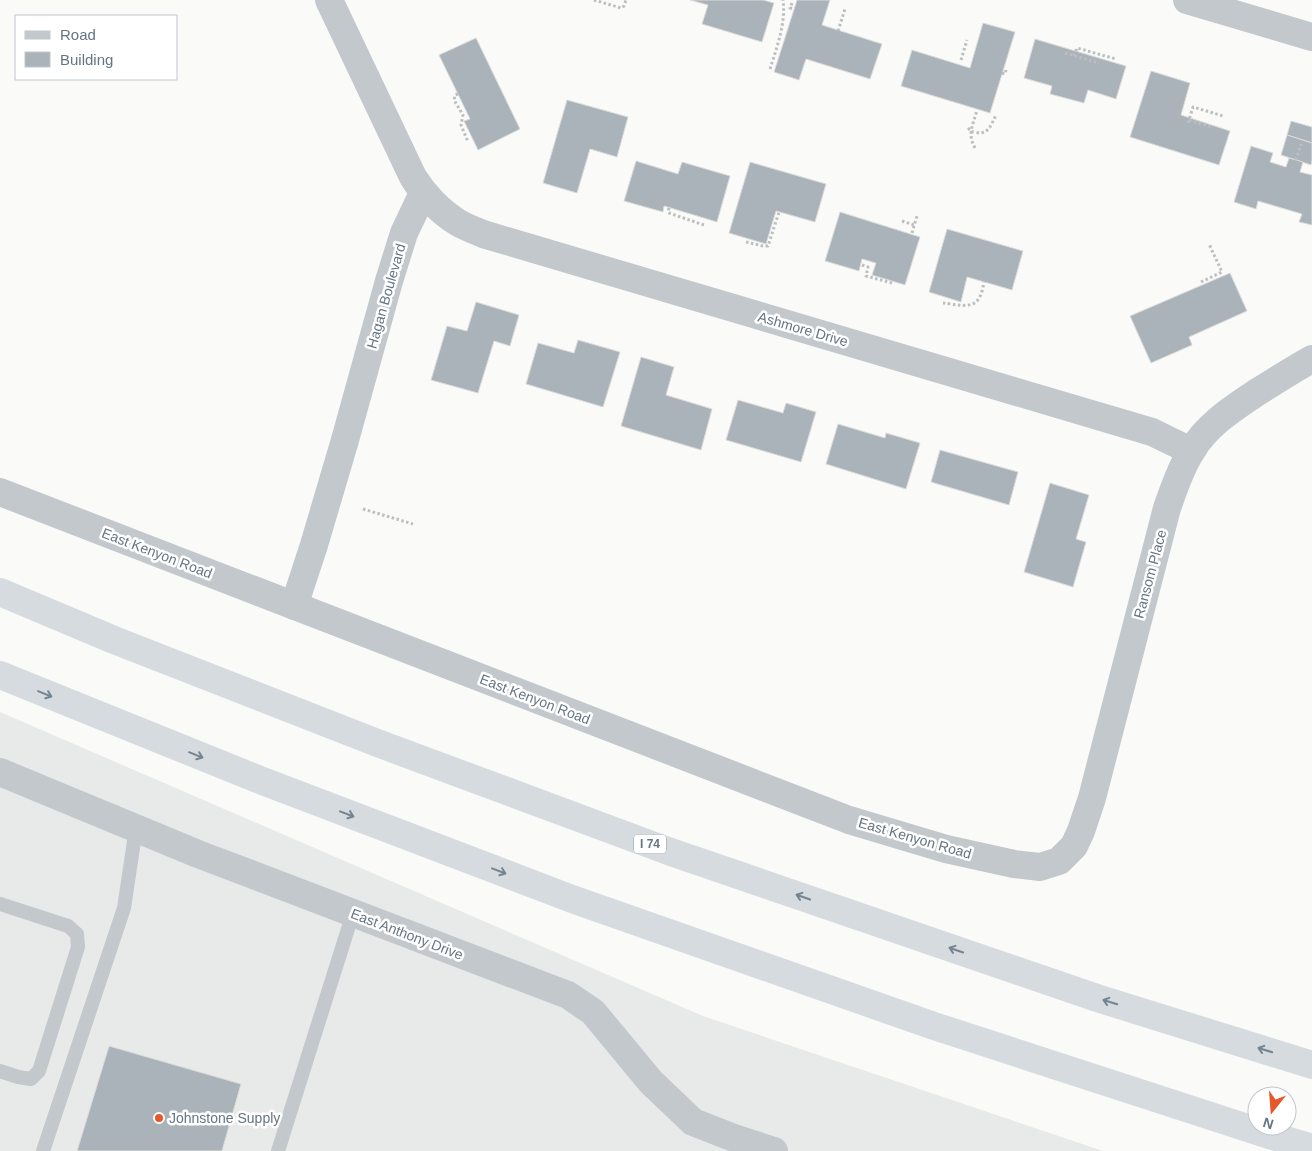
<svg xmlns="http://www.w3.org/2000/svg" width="1312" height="1151" font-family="Arial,sans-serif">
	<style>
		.built { fill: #e8e9e9 }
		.building { fill: #aab3b9; stroke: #dcdcda }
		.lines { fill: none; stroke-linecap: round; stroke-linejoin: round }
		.path { stroke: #bbbfc2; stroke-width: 3; stroke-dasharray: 2.5 2.5; stroke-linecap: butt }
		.lane { stroke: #c3c8cc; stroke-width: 14 }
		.street { stroke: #c3c8cc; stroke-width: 28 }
		.highway { stroke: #d6dbdf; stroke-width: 28 }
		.oneway { stroke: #758491 }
		.poi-dot { fill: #e6582c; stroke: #fff; stroke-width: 2 }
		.labels { text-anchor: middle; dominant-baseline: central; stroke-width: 5; stroke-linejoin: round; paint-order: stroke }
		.shield { fill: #fff; stroke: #929ea8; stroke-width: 1 }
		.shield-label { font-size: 12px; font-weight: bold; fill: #647583 }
		.street-label { font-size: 14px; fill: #647583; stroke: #fff }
		.poi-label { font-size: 14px; fill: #647583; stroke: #fff; text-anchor: start }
	</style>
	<rect width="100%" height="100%" fill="#fafaf8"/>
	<!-- built -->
	<path class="built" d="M0 712 703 1016 1103 1151H0Z"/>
	<!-- building -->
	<g class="building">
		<path d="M690 0H763L774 3 762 42 702 24 708 5Z"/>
		<path d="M797 0H830L822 25 882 44 870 79 806 59 799 80 774 72Z"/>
		<path d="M983 23 1015 32 990 113 901 86 912 50 970 68Z"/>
		<path d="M476 38 520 129 478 150 464 121 470 119 439 55Z"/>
		<path d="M1035 39 1126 66 1116 99 1088 90 1084 103 1050 94 1052 86 1024 78Z"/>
		<path d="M1151 71 1190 83 1181 115 1230 131 1219 165 1130 137Z"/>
		<path d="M567 100 628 117 617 157 590 149 577 193 543 183Z"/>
		<path d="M1291 121 1312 127V143L1287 135Z"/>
		<path d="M1287 135 1312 143V160L1311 165 1281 155Z"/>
		<path d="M1251 146 1273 153 1270 162 1286 167 1289 158 1303 162 1300 172 1312 175V225L1299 222 1302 214 1258 201 1256 209 1234 202Z"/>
		<path d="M636 161 678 174 682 162 730 176 717 222 664 206 663 212 624 201Z"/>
		<path d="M750 162 826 184 815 222 776 211 766 244 729 233Z"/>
		<path d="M840 212 920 237 905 285 872 275 876 263 862 259 859 271 825 261Z"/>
		<path d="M947 229 1023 251 1012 290 967 277 961 302 929 292Z"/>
		<path d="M1230 273 1247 311 1189 337 1192 345 1151 363 1130 316Z"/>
		<path d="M476 302 519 315 510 346 494 341 478 393 431 380 447 326 467 331Z"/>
		<path d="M578 340 620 352 603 407 526 384 538 343 574 353Z"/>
		<path d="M641 357 674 367 666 395 712 409 701 450 621 426Z"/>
		<path d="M738 400 783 413 786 403 816 412 801 462 726 440Z"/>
		<path d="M838 424 885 438 886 433 920 443 906 489 826 464Z"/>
		<path d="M940 450 1018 472 1009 505 931 482Z"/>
		<path d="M1050 483 1089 495 1076 539 1086 542 1073 587 1024 572Z"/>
		<path d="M109 1046 241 1084 222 1151H77Z"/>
	</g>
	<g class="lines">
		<!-- path -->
		<g class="path">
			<path d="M594 0 621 8 624 6 626 0"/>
			<path d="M792 3 790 8 794 9"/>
			<path d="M838 31 845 9"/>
			<path d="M1065 53 1099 63"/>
			<path d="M1074 56 1077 48 1116 59"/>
			<path d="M961 60 967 40"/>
			<path d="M770 69C777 47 786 23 783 0"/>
			<path d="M1002 73 1005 74 1006 70"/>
			<path d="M458 94 455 95 454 100 463 115 461 125 468 142"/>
			<path d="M1189 120 1213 128"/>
			<path d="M1188 123 1193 107 1223 116"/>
			<path d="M968 128C972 132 969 131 975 132 988 136 991 125 996 115"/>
			<path d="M975 148C967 134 973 125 977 110"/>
			<path d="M1296 160 1301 144"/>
			<path d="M669 208 668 212 669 213 704 225"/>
			<path d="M902 221 914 225"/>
			<path d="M912 233 917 216"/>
			<path d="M746 242 763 246H768L779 212"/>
			<path d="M862 265 868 267 866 276 892 283"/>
			<path d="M1201 282 1222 272 1209 244"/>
			<path d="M943 303C954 304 973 310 979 298 982 294 983 287 984 282"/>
			<path d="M363 509 413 524"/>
		</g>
		<!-- lane -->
		<g class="lane">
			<path d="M0 904 68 926 77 934 78 947 39 1071 31 1079 18 1077 0 1071"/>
			<path d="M43 1151 124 908 136 828"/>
			<path d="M278 1151 353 913"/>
		</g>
		<!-- street -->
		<g class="street">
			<path d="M329 0 413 177C425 196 438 210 457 222 465 227 474 230 483 234L1152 432 1191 451"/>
			<path d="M1187 0 1312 37"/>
			<path d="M0 492 849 820 946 849 1014 864 1040 867 1059 861 1074 846 1081 831 1092 798 1167 508C1174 489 1180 469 1191 452 1206 425 1235 407 1259 391 1277 380 1294 369 1312 359"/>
			<path d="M294 606 314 545 345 440 389 281 404 233 423 193"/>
			<path d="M0 772 198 854 568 995 593 1012 651 1082 693 1122 734 1138 774 1151"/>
		</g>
		<!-- highway -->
		<g class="highway">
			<path d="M0 592 114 640 380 744 668 851 1097 998 1312 1065"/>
			<path d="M0 675 260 780 572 899 934 1026 1266 1134 1312 1148"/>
		</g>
	</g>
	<!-- one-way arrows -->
	<defs><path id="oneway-shaft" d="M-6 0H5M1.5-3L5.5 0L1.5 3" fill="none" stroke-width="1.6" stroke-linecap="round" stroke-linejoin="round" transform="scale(1.25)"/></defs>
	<g class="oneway">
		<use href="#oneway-shaft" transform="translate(45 694) rotate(22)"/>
		<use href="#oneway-shaft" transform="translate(196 755) rotate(22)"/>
		<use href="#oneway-shaft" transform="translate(347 814) rotate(21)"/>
		<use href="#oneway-shaft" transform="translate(499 871) rotate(21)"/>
		<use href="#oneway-shaft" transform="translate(803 897) rotate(-161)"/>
		<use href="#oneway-shaft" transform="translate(956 950) rotate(-161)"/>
		<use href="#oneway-shaft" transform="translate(1110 1002) rotate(-163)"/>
		<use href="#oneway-shaft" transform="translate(1265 1050) rotate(-163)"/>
	</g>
	<!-- markers -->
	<circle class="poi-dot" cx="159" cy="1118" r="5"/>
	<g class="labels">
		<!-- shield labels -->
		<rect class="shield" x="634" y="834.5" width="32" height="19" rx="4"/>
		<g class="shield-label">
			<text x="650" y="844">I 74</text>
		</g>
		<!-- street labels -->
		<g class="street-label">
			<text transform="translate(386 296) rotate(-74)">Hagan Boulevard</text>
			<text transform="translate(803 329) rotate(16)">Ashmore Drive</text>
			<text transform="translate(157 553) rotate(21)">East Kenyon Road</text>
			<text transform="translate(1150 574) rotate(-75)">Ransom Place</text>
			<text transform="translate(535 699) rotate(21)">East Kenyon Road</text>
			<text transform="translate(915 838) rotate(16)">East Kenyon Road</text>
			<text transform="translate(407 934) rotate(21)">East Anthony Drive</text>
		</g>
		<!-- poi labels -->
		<g class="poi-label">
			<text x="169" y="1118">Johnstone Supply</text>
		</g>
	</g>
	<!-- legend -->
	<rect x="15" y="15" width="162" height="65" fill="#ffffff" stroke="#c1c8cd"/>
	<rect x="25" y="31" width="25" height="8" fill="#c3c8cc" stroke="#c1c8cd"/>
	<text x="60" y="40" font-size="15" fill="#647583">Road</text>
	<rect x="25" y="52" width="25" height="15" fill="#aab3b9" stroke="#c1c8cd"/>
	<text x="60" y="65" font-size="15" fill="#647583">Building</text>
	<!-- north arrow -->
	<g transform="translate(1272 1111) rotate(197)"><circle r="24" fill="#ffffff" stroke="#c1c8cd"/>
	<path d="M0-4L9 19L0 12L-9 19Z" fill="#e6582c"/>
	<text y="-8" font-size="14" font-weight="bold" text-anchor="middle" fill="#647583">N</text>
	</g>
</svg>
